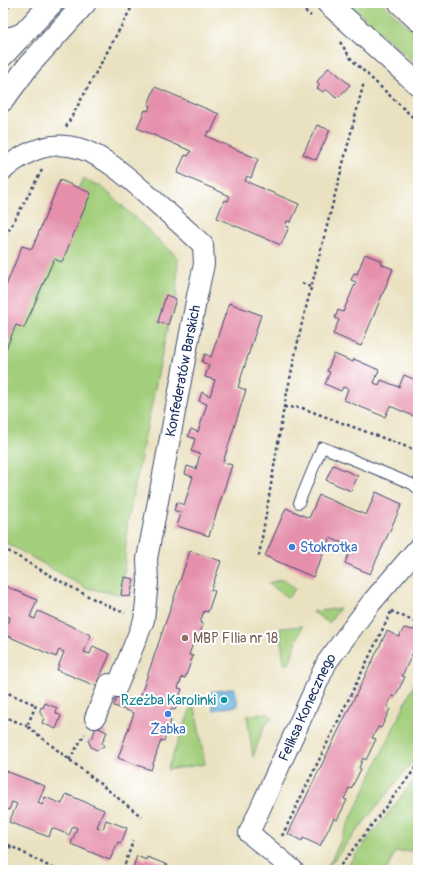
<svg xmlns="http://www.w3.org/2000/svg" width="421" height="873" font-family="Pangolin,sans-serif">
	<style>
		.green { fill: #a3cf7c; stroke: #5f7f6d }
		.water { fill: #62b0dc; stroke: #3e709d }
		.building { fill: #e58fab }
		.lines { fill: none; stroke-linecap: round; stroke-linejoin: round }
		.service-casing { stroke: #3a4a6d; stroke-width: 12 }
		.minor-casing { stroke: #3a4a6d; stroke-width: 22 }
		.tertiary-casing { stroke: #3a4a6d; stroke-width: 24 }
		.path { stroke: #3a4a6d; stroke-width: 2.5; stroke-dasharray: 3 3; stroke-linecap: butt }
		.service { stroke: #fff; stroke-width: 10 }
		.minor { stroke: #fff; stroke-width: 20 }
		.tertiary { stroke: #fff; stroke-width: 22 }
		.shop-dot { fill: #3f7fe0; stroke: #fff; stroke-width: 1.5 }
		.education-dot { fill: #8d6e63; stroke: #fff; stroke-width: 1.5 }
		.culture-dot { fill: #0f9aa8; stroke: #fff; stroke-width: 1.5 }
		.labels { text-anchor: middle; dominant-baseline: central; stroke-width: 4; stroke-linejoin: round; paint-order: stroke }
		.street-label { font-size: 14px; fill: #1b2f5e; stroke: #fff }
		.shop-label { font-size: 14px; fill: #366cbe; stroke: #fff; text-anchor: start }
		.education-label { font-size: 14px; fill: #785e54; stroke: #fff; text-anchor: start }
		.culture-label { font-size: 14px; fill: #0d838f; stroke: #fff; text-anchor: end }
	</style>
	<rect width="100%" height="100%" fill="#fff"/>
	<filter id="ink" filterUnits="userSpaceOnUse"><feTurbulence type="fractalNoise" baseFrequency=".025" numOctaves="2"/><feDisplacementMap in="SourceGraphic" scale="8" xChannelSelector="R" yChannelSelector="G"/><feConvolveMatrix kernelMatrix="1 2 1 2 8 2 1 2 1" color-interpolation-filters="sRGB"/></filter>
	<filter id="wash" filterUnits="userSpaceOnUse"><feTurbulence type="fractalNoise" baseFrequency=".012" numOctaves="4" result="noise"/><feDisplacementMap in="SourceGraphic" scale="16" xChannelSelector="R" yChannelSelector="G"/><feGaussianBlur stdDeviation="0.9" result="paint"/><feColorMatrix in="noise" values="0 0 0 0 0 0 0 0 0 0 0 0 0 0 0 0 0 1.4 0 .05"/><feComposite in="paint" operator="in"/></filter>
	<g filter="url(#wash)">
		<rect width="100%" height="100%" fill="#eae1c0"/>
		<!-- green -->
		<g class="green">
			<path d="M348 3H382L418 36V66Z"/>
			<path d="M83 179 102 187 178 258 176 299 168 325 127 525 124 577 121 595 86 588 3 541V330Z"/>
			<path d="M284 579 295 589 288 598 268 583Z"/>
			<path d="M340 608 329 623 313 612Z"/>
			<path d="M302 626 289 664H284L280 628Z"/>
			<path d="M418 676V755L328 867Z"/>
			<path d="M191 708H195L205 764 167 770Z"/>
			<path d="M268 713 273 718 264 726 253 757 247 716Z"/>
			<path d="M418 775V850L395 852 387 870H344Z"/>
		</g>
		<!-- water -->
		<path class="water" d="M235 688 238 706 213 710 210 692Z"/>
		<g id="blocks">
			<!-- building -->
			<g class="building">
				<path d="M329 67 350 85 339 97 338 96 336 98 326 89 323 92 317 88 320 85 317 82 319 79Z"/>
				<path d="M155 87 219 114 211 132 208 131 206 136 258 159 251 178 247 176 245 181 299 204 291 222 287 221 285 226 289 227 281 245 217 218 224 200 228 201 230 196 177 173 185 155 188 156 191 151 137 128 145 110 148 111 150 106 148 105Z"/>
				<path d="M317 125 330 130 316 160 303 154Z"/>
				<path d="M60 180 91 193 62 262 54 259 24 328 16 325 3 356V293L22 246 32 249Z"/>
				<path d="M365 254 382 261 381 264 393 269 361 346 333 334 339 320 335 318 338 310 343 312 356 282 351 280 354 273 357 274Z"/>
				<path d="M166 295 176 299 168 325 158 322Z"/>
				<path d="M229 303 261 315 238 387 246 390 223 462 232 465 209 536 177 526 181 513 174 510 177 502 184 505 193 477 185 474 187 466 196 469 200 454 191 451 195 439 188 436 191 429 198 432 207 404 199 401 202 392 210 396 215 380 205 377 209 365 202 362 205 354 211 357Z"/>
				<path d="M334 354 353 362 354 359 379 370 374 383 379 385 381 380 399 387 404 375 418 381V418L390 406 385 417 344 400 348 389 343 387 341 391 325 384 330 372 327 371Z"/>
				<path d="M333 465 358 476 351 491 326 480Z"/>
				<path d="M376 492 402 504 370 574 345 563 352 547 330 538 313 577 265 556 286 508 309 518 319 495 366 515Z"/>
				<path d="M190 551 221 561 211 590 215 591 208 612 204 611 200 623 203 624 197 644 193 643 189 655 193 656 185 678 182 677 178 688 182 689 175 710 171 709 168 719 171 721 164 741 161 740 151 770 118 758 134 713 114 706 118 695 138 703Z"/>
				<path d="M124 577 134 579 130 597 121 595Z"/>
				<path d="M3 585 37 600 30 617 35 619 38 611 91 635 84 652 90 654 93 646 110 654 96 686 57 670 64 652 59 650 56 657 3 634 10 617 5 615 3 619Z"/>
				<path d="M418 626V648L416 647 415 648 402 676 405 677 395 697 392 696 387 707 390 709 381 728 378 727 372 738 376 739 366 760 363 758 359 768 361 769 351 789 349 788 344 799 347 800 337 820 334 818 320 846 303 838 302 841 288 834 387 631 399 637 404 628 413 630Z"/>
				<path d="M45 703 57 708 56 713 61 716 56 729 42 723 44 718 40 713V710L41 707 43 708Z"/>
				<path d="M96 727 107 732 102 743 104 746 97 750 91 747 88 740 92 738Z"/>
				<path d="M3 770 45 786 38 803 42 805 45 797 62 804 66 794 104 810 97 827 103 829 106 820 127 828 121 843 118 842 110 860 71 844 77 828 73 826 69 835 52 828 49 837 9 822 17 804 12 802 9 810 3 807Z"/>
				<path d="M137 856 146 860 147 857 168 865 166 868 170 870H132Z"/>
			</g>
		</g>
	</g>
	<g filter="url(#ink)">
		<use href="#blocks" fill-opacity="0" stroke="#3a4a6d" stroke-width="1"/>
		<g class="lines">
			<defs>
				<g id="service">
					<path d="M3 32H11L22 28"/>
					<path d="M299 503 322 447 412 484 418 489"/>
				</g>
				<g id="minor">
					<path d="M3 170C61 121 101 153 149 196 167 212 185 228 203 245L204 264 197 296 147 559 148 582 144 620 117 687 109 684 95 718"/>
					<path id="s1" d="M293 870 249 833 327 662 371 603 418 548"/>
				</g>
				<g id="tertiary">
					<path d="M328 3 418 84"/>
					<path d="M400 3 418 20"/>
					<path d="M3 55 52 3"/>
					<path d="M3 100 29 65 85 3"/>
				</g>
			</defs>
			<!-- service casing -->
			<use href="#service" class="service-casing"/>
			<!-- minor casing -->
			<use href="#minor" class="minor-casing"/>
			<!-- tertiary casing -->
			<use href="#tertiary" class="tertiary-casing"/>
			<!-- path -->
			<g class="path">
				<path d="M296 3 311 16"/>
				<path d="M3 12 12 3"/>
				<path d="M340 42 352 60 418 122"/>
				<path d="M66 127 134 3"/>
				<path d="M3 241 42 170"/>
				<path d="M302 283 310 287"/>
				<path d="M284 407 302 408 418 451"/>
				<path d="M3 548C43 571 83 596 125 613"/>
				<path d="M259 556 284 407 301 327 364 82"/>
				<path d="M391 611 418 623"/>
				<path d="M3 691 36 705 27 726 142 817"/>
				<path d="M3 716 27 726"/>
				<path d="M69 760 85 734"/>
				<path d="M282 836 391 612"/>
				<path d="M3 842 56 870"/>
				<path d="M3 865 11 846"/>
				<path d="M123 870 133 841"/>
				<path d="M337 870 418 765"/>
			</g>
			<!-- service -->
			<use href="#service" class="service"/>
			<!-- minor -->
			<use href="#minor" class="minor"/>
			<!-- tertiary -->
			<use href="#tertiary" class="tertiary"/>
		</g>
	</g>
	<!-- markers -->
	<g class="shop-dot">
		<circle cx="292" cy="547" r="4"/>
		<circle cx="168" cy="714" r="4"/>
	</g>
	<circle class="education-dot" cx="185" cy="638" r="4"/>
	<circle class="culture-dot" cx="224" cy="700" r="4"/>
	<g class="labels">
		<!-- street labels -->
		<g class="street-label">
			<text transform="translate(183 371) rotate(-79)">Konfederatów Barskich</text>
			<text stroke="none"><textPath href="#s1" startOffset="196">Feliksa Konecznego</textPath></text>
		</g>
		<!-- shop labels -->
		<g class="shop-label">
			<text x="300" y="547">Stokrotka</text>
			<text x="168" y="729" text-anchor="middle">Żabka</text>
		</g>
		<!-- education labels -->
		<g class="education-label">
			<text x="193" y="638">MBP FIlia nr 18</text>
		</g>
		<!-- culture labels -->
		<g class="culture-label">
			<text x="216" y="700">Rzeźba Karolinki</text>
		</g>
	</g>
	<!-- margin -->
	<rect width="421" height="873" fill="none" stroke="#fff" stroke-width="16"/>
</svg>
